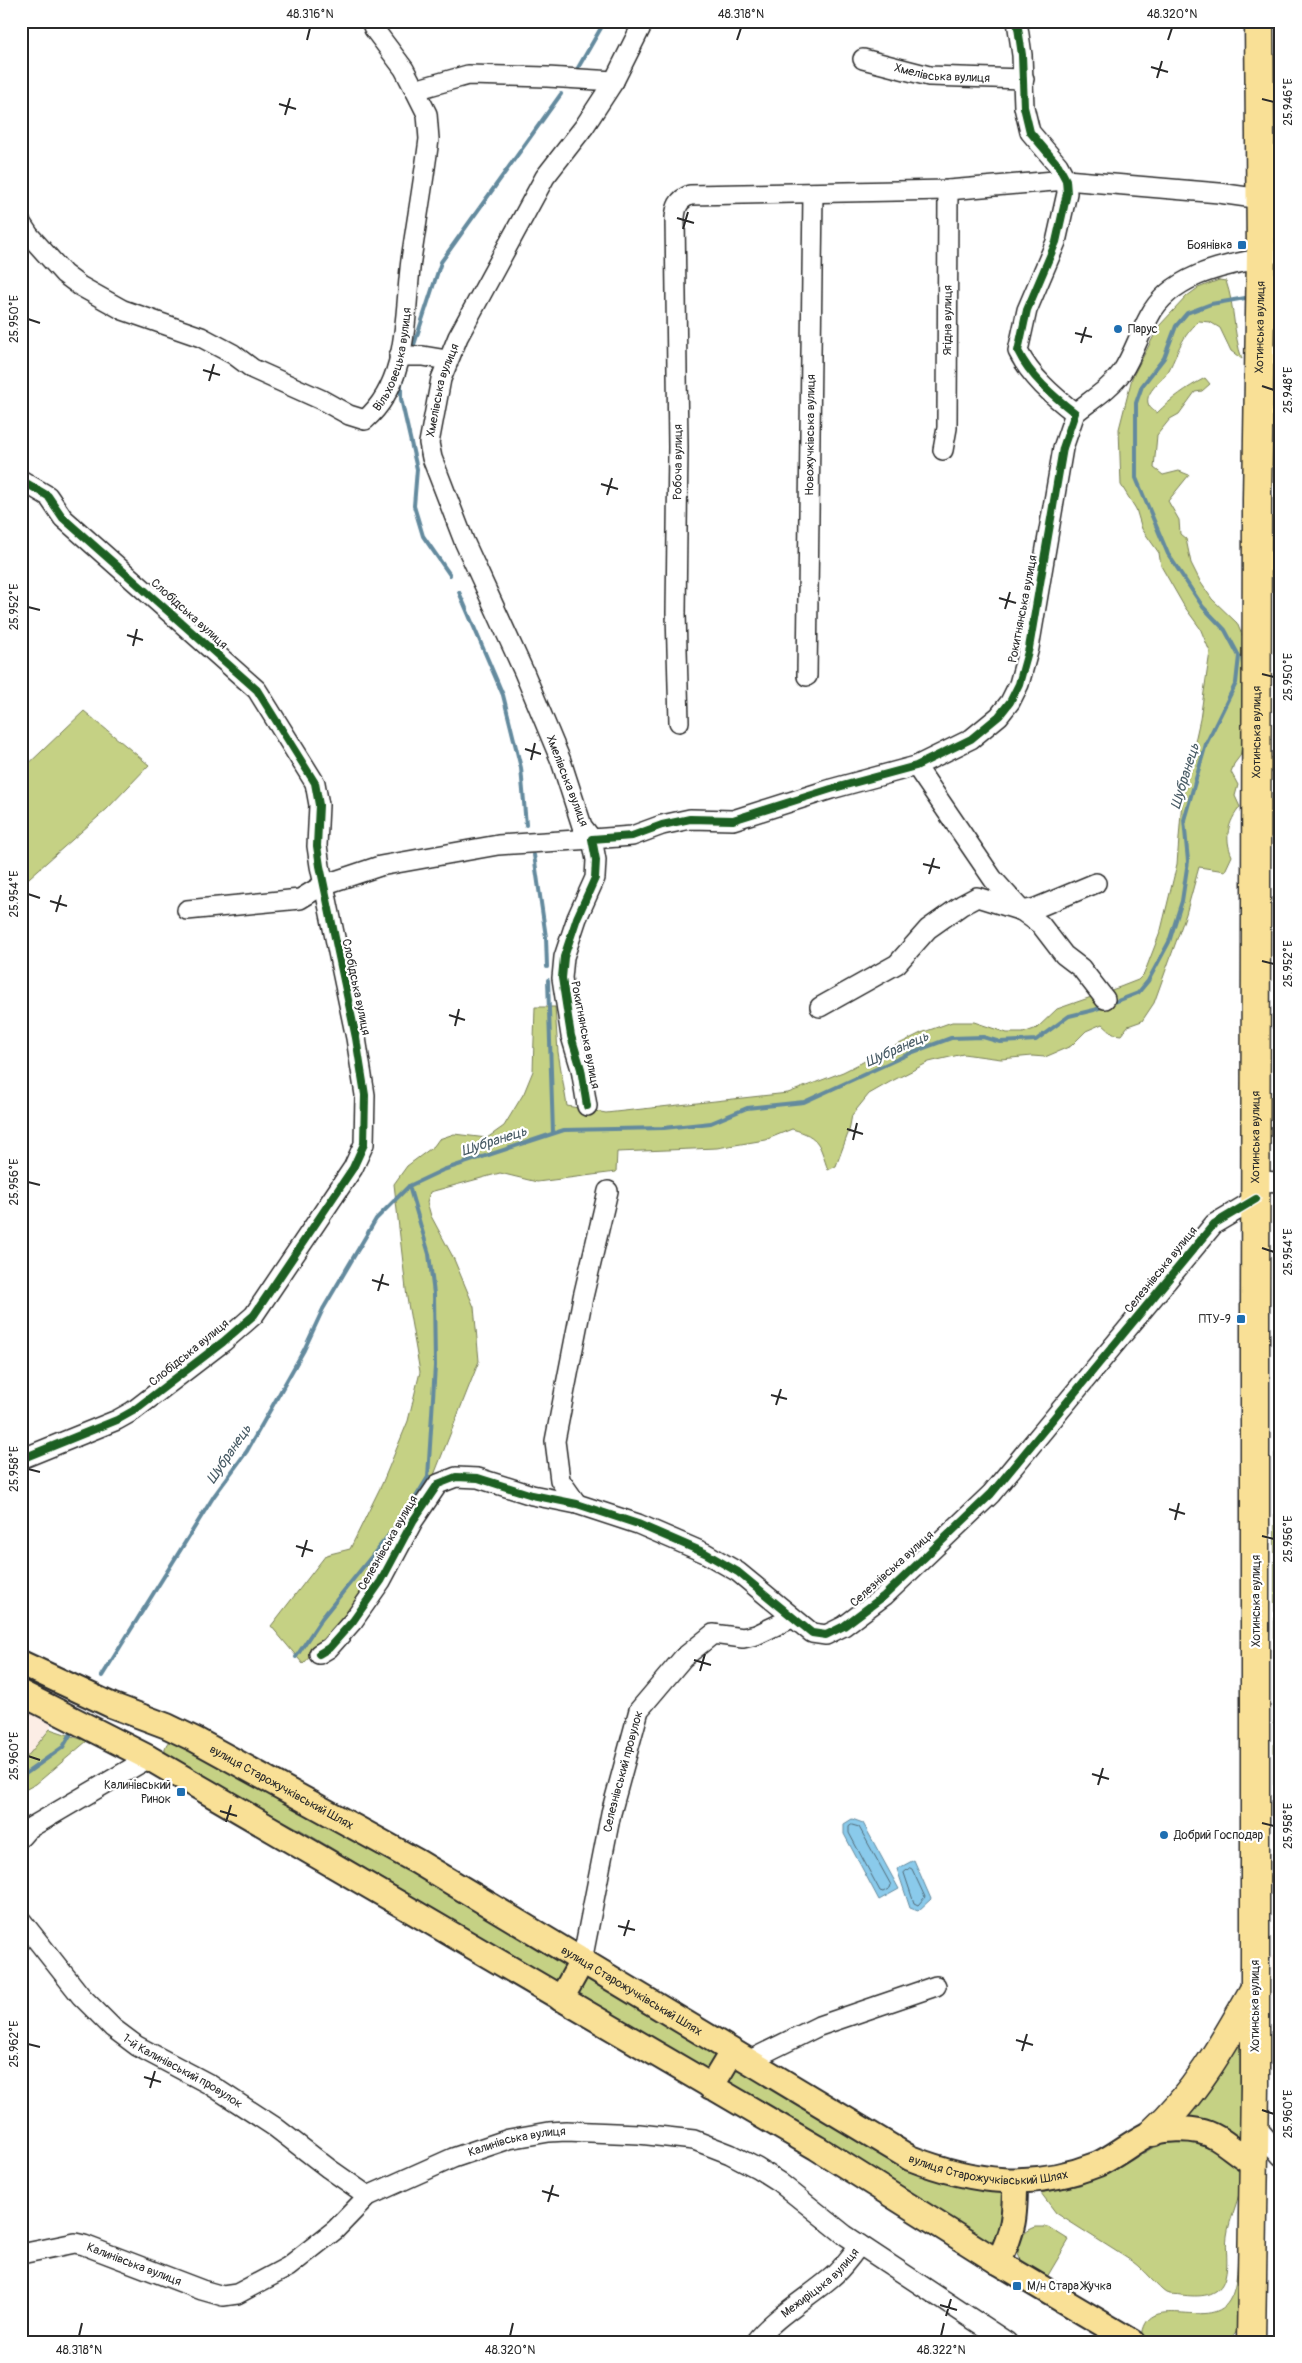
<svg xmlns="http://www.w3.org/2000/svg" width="1302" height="2363" font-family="Pangolin,sans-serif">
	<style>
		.built { fill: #fcede5 }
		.green { fill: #c5d184; stroke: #787e58 }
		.water { fill: #8acaeb; stroke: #648a9e }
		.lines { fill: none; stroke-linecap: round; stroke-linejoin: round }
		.shore { stroke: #516b78; stroke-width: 1 }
		.stream { stroke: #648a9e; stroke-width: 4 }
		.minor-casing { stroke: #2b2b2b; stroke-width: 22 }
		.major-casing { stroke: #2b2b2b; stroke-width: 28 }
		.highway-casing { stroke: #2b2b2b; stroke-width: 31 }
		.minor { stroke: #fff; stroke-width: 19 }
		.major { stroke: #f9e096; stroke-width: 24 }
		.highway { stroke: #f9e096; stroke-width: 28 }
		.cycleway-casing { stroke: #fff; stroke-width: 11 }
		.cycleway { stroke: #1b5e20; stroke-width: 8 }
		.ticks { fill: none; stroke: #2b2b2b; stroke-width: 2 }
		.poi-dot { fill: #1f6fb2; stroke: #fff; stroke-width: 2 }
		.labels { text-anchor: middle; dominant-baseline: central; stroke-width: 4.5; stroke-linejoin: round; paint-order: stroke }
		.street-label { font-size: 12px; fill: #2b2b2b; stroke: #fff }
		.poi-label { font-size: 12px; fill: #2b2b2b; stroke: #fff; text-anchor: end }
		.water-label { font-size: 14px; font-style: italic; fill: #485b65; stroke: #fff }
		.neatline { fill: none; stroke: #2b2b2b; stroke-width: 2 }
		.ticks-label { font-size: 12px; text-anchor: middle; fill: #2b2b2b }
	</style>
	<rect width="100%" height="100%" fill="#fff"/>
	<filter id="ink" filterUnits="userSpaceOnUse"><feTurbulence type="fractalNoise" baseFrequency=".02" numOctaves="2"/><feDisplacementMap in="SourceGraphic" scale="10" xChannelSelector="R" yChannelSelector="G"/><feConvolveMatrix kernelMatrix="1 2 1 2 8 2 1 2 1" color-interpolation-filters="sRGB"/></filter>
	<g filter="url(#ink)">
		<!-- built -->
		<g class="built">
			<path d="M21 1687 56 1704 50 1729 21 1764Z"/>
			<path d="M1274 1785H1281V2007H1273Z"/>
		</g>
		<!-- green -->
		<g class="green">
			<path d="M1219 280 1226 281C1235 307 1233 333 1242 359L1231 351 1220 328 1210 322 1199 321C1180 339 1180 348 1169 370 1162 382 1133 399 1157 413 1172 398 1186 388 1205 378L1210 384 1202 391 1195 392 1179 414 1170 419 1157 435 1154 468 1163 475 1179 471 1189 475 1168 501 1179 520 1180 534 1186 539 1191 563 1201 583 1212 599 1237 623 1244 640V737L1240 756 1234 764 1231 772 1238 785 1235 796 1240 807C1228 822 1224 838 1232 856L1225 871 1199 867 1186 914 1154 1003 1142 1021 1128 1026 1121 1035 1113 1034 1102 1024 1086 1031 1071 1046 1045 1057 1032 1056 1001 1059 963 1054 929 1062 890 1082 869 1094 852 1115 849 1131 836 1166 828 1170C819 1145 821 1137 792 1129L765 1140 717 1148 617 1152 616 1172 537 1182 500 1173 430 1192 427 1202 431 1216 453 1257 474 1307 479 1361 434 1475 393 1552 352 1612 303 1664 271 1626 326 1555 350 1549 382 1484 408 1421 420 1372 407 1298 394 1184 407 1166 434 1146 439 1139 454 1134 487 1138 504 1126 524 1093 533 1071 535 1007H555L558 1052 567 1106 606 1113 788 1093 843 1072 921 1033 952 1022H974L1007 1033H1023L1037 1028 1057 1009 1120 987 1138 980 1144 974 1161 930 1177 864 1182 800 1200 719 1210 652 1200 628 1184 606 1161 566 1159 553 1142 529 1136 509 1121 485 1119 429 1132 378 1159 326 1187 296 1198 288Z"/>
			<path d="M84 711 149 765 107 809 21 885V771Z"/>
			<path d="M1275 1453H1281V1785H1274Z"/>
			<path d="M50 1729 87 1741 36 1784 21 1792V1764Z"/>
			<path d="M171 1739H180L571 1961 558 1983 301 1830 168 1759C163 1751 164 1746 171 1739Z"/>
			<path d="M588 1973 718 2057 711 2069 705 2071 576 1993Z"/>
			<path d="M1240 2038V2143L1174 2123Z"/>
			<path d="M741 2063 838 2123 1004 2190 1007 2202 995 2246 724 2082 730 2068Z"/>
			<path d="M1179 2140C1200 2141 1240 2154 1241 2180 1241 2197 1229 2219 1227 2236 1225 2249 1229 2262 1225 2277 1220 2298 1198 2297 1181 2295 1177 2294 1170 2295 1166 2293 1159 2289 1143 2269 1133 2262L1056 2213 1041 2193 1080 2185 1127 2163 1159 2144Z"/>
			<path d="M1036 2227H1048L1069 2240 1047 2277C1040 2273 1032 2270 1026 2265 1010 2251 1019 2232 1036 2227Z"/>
			<path d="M1238 2241H1243L1241 2324 1235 2334 1228 2342H1146L1142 2338C1145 2288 1209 2333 1229 2301 1239 2286 1237 2260 1238 2241Z"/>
		</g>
		<!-- water -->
		<g class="water">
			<path d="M852 1819 863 1823 899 1889 879 1900 844 1834V1824Z"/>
			<path d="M914 1860 931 1899 918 1911 910 1908 897 1869Z"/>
		</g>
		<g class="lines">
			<!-- shore -->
			<g class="shore">
				<path d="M852 1825 859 1827 891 1885 890 1888 883 1892 880 1891 849 1833V1827Z"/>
				<path d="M910 1868 912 1869 925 1897 918 1905 914 1903 904 1873Z"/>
			</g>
			<!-- stream -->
			<g class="stream">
				<path d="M575 73 605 21"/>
				<path d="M1271 295 1281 294"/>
				<path d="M412 351 441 262 561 94"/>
				<path d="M404 374 401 384V399L417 469 414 506 423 536 450 575"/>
				<path d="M459 592 503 695 521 768 526 825"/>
				<path d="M534 855 546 937 547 967"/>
				<path d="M548 980 553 1133"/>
				<path d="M296 1657 322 1618 405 1515 428 1477 435 1366 434 1294 429 1254 409 1186"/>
				<path d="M102 1676 214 1496 247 1451 304 1350 323 1309 376 1219 409 1186 443 1170 564 1130 664 1128 711 1123 747 1108 804 1102 913 1052 951 1038 983 1037 1000 1042 1036 1040 1069 1016 1094 1010 1138 993 1148 981 1169 942 1182 901 1188 861 1184 820 1206 744 1236 683 1239 656 1225 630 1203 607 1168 554 1136 478V403L1142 386 1164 358 1176 326 1187 313 1211 304 1251 297"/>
				<path d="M21 1777 63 1747 73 1730"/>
			</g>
			<defs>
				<g id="minor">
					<path id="s1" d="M863 59 929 76 1024 79"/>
					<path d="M415 90 468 75 547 77 614 81"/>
					<path id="s2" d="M21 223 29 235 64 274 80 286 123 310 201 337 233 354 253 369 322 400 349 415 365 420C410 381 404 313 411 260 417 219 424 179 429 139L427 114 415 90 404 69 374 29 371 21"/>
					<path d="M1261 253H1281"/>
					<path d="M1260 355H1281"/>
					<path d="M399 356H423L447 360"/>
					<path d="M1075 413C1091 400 1110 389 1122 372 1133 355 1139 335 1149 317 1169 277 1221 265 1261 259"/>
					<path id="s3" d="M943 450 947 428 948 190"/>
					<path d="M21 480 48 496 63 518 257 690 315 783 319 805 317 846 320 866 356 1038 365 1095 364 1144 353 1168 254 1315 223 1342 133 1411 117 1420 21 1459"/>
					<path id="s4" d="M807 676 813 193"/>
					<path id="s5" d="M679 722 676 613 678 447 675 218C676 207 678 200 690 195L948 190 1066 180 1219 193 1261 199"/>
					<path d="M916 766 993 879 1022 911 1041 925 1064 955 1081 968 1105 999"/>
					<path id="s6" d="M592 839 582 826 561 761 524 672 464 541 432 458 429 443 441 379 458 337 545 177 584 127 614 81 644 21"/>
					<path d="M187 910 300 899 323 885 380 866 498 845 592 839"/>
					<path d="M820 1007 897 964 928 929 962 905 977 897 1022 911 1036 908 1096 883"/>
					<path d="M587 1106 581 1069 571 1036 562 978 564 957 577 918 595 878 596 860 592 839 632 836 662 825 690 819 733 820 831 789 916 766 971 739 999 716 1010 702 1019 684 1029 648 1063 448 1075 413C1053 396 1030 376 1018 351L1027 310 1056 242 1067 193 1066 180 1058 165 1030 132 1024 107 1022 55 1017 21"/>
					<path d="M1256 1181 1281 1182"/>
					<path d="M577 1504 560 1480 555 1441 583 1297 608 1191"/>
					<path d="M319 1654 329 1648 353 1621 381 1581 413 1521 438 1484 456 1477 478 1478 532 1495 577 1504 638 1524 705 1553 738 1572 812 1633 826 1635 844 1626 884 1596 991 1494 1214 1224 1256 1199"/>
					<path d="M21 1837 28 1829 149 1758"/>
					<path id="s7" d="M21 1920 81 1996 113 2028 137 2046 209 2084 275 2127 328 2168 368 2196"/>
					<path id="s8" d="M582 1961 611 1813 639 1710 683 1658 713 1634 743 1638 756 1635 792 1618"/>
					<path d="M748 2061 819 2026 936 1986"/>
					<path d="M1255 2125 1281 2156"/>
					<path id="s9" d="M21 2254 75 2243 84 2245 202 2290 223 2296 237 2294 288 2267 335 2230 368 2196 453 2158 509 2139 549 2132 566 2131 639 2134 694 2140 730 2154 757 2168 779 2182 845 2235 1007 2342"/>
					<path id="s10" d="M755 2342C773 2318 809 2297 832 2277 843 2268 851 2255 860 2245"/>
				</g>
				<g id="major">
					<path id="s11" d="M21 1663 111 1705 167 1726 196 1740 418 1862 910 2158C974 2183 1032 2190 1098 2164 1115 2157 1139 2136 1154 2132 1167 2129 1186 2128 1199 2131 1221 2135 1235 2154 1254 2163"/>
					<path d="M21 1693 149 1758 400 1904 817 2148 998 2262 1133 2342"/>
					<path d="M561 1999 582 1961"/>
					<path d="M711 2087 732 2052"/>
					<path d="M998 2262C1014 2231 1015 2216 1015 2182"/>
				</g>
				<g id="highway">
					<path d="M1153 2132C1196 2094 1226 2039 1254 1990"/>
					<path id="s12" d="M1251 2342 1255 2085V1320L1257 499 1261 253 1259 21"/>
				</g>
			</defs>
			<!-- minor casing -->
			<use href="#minor" class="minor-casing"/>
			<!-- major casing -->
			<use href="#major" class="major-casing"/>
			<!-- highway casing -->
			<use href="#highway" class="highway-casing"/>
			<!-- minor -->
			<use href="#minor" class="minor"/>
			<!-- major -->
			<use href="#major" class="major"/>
			<!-- highway -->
			<use href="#highway" class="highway"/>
			<defs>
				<g id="cycleway">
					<path d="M21 480 48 496 63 518 257 690 315 783 319 805 317 846 320 866 356 1038 365 1095 364 1144 353 1168 254 1315 223 1342 133 1411 117 1420 21 1459"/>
					<path d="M587 1106 581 1069 571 1036 562 978 564 957 577 918 595 878 596 860 592 839 632 836 662 825 690 819 733 820 831 789 916 766 971 739 999 716 1010 702 1019 684 1029 648 1063 448 1075 413C1053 396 1030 376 1018 351L1027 310 1056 242 1067 193 1066 180 1058 165 1030 132 1024 107 1022 55 1017 21"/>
					<path d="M319 1654 329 1648 353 1621 381 1581 413 1521 438 1484 456 1477 478 1478 532 1495 577 1504 638 1524 705 1553 738 1572 812 1633 826 1635 844 1626 884 1596 991 1494 1214 1224 1256 1199"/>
				</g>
			</defs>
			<!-- cycleway casing -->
			<use href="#cycleway" class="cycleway-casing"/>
			<!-- cycleway -->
			<use href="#cycleway" class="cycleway"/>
		</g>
	</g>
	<!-- ticks -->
	<path class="ticks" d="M307 40 310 28M737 40 741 28M1168 40 1172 28M1151 67 1168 72M1157 78 1162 61M1262 99 1274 102M279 104 296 109M285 115 290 98M677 218 694 223M683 229 688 212M28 319 40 323M1075 333 1092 337M1081 343 1086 327M203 370 220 375M209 381 214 364M1262 386 1274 390M601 484 618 489M607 495 612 478M999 598 1016 603M28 607 40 610M1005 609 1010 592M127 635 143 640M133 646 137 629M1262 674 1274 677M525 749 541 754M531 760 535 743M923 864 940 868M929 874 934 858M28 894 40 898M50 901 67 906M56 912 61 895M1262 961 1274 964M449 1015 465 1020M455 1026 459 1009M847 1129 863 1134M853 1140 857 1123M28 1182 40 1185M1262 1248 1274 1252M372 1280 389 1285M378 1291 383 1274M771 1395 787 1399M776 1405 781 1389M28 1469 40 1472M1169 1509 1185 1514M1175 1520 1179 1503M1262 1536 1274 1539M296 1546 313 1551M302 1557 307 1540M694 1660 711 1665M700 1671 705 1654M28 1756 40 1760M1092 1774 1109 1779M1098 1785 1103 1768M220 1811 237 1816M226 1822 231 1805M1262 1823 1274 1826M618 1926 635 1930M624 1936 629 1920M1016 2040 1033 2045M28 2044 40 2047M1022 2051 1027 2034M144 2077 161 2082M150 2088 155 2071M1262 2110 1274 2114M542 2191 559 2196M548 2202 553 2185M940 2305 957 2310M946 2316 951 2299M79 2336 82 2323M510 2336 513 2323M941 2336 944 2323"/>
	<!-- markers -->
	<g class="poi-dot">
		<rect x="1237" y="240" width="10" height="10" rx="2.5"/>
		<circle cx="1118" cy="329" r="5"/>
		<rect x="1236" y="1314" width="10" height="10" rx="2.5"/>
		<rect x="176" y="1787" width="10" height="10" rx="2.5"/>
		<circle cx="1164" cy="1835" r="5"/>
		<rect x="1012" y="2281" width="10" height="10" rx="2.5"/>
	</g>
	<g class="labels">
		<!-- street labels -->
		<g class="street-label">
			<text stroke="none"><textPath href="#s1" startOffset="81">Хмелівська вулиця</textPath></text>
			<text stroke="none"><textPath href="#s3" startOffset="130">Ягідна вулиця</textPath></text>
			<text stroke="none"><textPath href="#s12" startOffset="2015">Хотинська вулиця</textPath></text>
			<text stroke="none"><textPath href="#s2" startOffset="472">Вільховецька вулиця</textPath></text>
			<text stroke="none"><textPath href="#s6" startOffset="484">Хмелівська вулиця</textPath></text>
			<text stroke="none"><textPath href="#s4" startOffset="241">Новожучківська вулиця</textPath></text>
			<text stroke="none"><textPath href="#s5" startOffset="260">Робоча вулиця</textPath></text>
			<text transform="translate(1023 609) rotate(-79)">Рокитнянська вулиця</text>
			<text transform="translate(189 614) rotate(42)">Слобідська вулиця</text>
			<text stroke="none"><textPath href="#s12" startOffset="1610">Хотинська вулиця</textPath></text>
			<text transform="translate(567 781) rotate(69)">Хмелівська вулиця</text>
			<text transform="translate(356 987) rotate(78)">Слобідська вулиця</text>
			<text transform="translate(585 1035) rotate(79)">Рокитнянська вулиця</text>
			<text stroke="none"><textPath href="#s12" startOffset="1205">Хотинська вулиця</textPath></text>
			<text transform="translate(1161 1270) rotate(-51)">Селезнівська вулиця</text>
			<text transform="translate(189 1353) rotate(-39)">Слобідська вулиця</text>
			<text transform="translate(388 1543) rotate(-60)">Селезнівська вулиця</text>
			<text transform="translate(892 1569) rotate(-42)">Селезнівська вулиця</text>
			<text transform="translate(1256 1601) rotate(-90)">Хотинська вулиця</text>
			<text stroke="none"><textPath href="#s8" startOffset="194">Селезнівський провулок</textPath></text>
			<text stroke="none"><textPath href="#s11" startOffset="289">вулиця Старожучківський Шлях</textPath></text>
			<text stroke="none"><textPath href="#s11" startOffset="694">вулиця Старожучківський Шлях</textPath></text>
			<text transform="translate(1255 2006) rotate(-90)">Хотинська вулиця</text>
			<text stroke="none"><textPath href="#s7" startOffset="224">1-й Калинівський провулок</textPath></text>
			<text stroke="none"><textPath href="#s9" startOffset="551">Калинівська вулиця</textPath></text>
			<text stroke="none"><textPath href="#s11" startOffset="1099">вулиця Старожучківський Шлях</textPath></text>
			<text stroke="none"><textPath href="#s9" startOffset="118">Калинівська вулиця</textPath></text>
			<text stroke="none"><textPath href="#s10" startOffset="88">Межиріцька вулиця</textPath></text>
		</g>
		<!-- poi labels -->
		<g class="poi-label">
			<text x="1232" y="245">Боянівка</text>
			<text x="1128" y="329" text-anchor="start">Парус</text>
			<text x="1231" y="1319">ПТУ-9</text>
			<text x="171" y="1785">Калинівський<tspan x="171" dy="14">Ринок</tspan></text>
			<text x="1174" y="1835" text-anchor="start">Добрий Господар</text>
			<text x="1027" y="2286" text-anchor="start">М/н Стара Жучка</text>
		</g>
		<!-- water labels -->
		<g class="water-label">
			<text transform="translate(1185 776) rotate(-73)">Шубранець</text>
			<text transform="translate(897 1049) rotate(-24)">Шубранець</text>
			<text transform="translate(494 1141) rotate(-18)">Шубранець</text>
			<text transform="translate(229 1454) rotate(-56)">Шубранець</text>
		</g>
	</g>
	<!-- margin -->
	<rect width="1302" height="2363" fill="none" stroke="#fff" stroke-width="55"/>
	<rect x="28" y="28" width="1246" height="2308" class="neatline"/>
	<g class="ticks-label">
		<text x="310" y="18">48.316°N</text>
		<text x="741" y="18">48.318°N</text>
		<text x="1172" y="18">48.320°N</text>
		<text transform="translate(1288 102) rotate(-90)" y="4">25.946°E</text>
		<text transform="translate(14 319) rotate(-90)" y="4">25.950°E</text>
		<text transform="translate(1288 390) rotate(-90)" y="4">25.948°E</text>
		<text transform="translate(14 607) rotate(-90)" y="4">25.952°E</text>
		<text transform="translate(1288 677) rotate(-90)" y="4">25.950°E</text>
		<text transform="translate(14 894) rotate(-90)" y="4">25.954°E</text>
		<text transform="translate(1288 964) rotate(-90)" y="4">25.952°E</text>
		<text transform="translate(14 1182) rotate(-90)" y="4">25.956°E</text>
		<text transform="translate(1288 1252) rotate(-90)" y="4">25.954°E</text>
		<text transform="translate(14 1469) rotate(-90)" y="4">25.958°E</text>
		<text transform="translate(1288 1539) rotate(-90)" y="4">25.956°E</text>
		<text transform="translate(14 1756) rotate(-90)" y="4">25.960°E</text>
		<text transform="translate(1288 1826) rotate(-90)" y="4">25.958°E</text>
		<text transform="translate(14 2044) rotate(-90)" y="4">25.962°E</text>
		<text transform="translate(1288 2114) rotate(-90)" y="4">25.960°E</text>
		<text x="79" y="2354">48.318°N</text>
		<text x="510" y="2354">48.320°N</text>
		<text x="941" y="2354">48.322°N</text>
	</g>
</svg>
